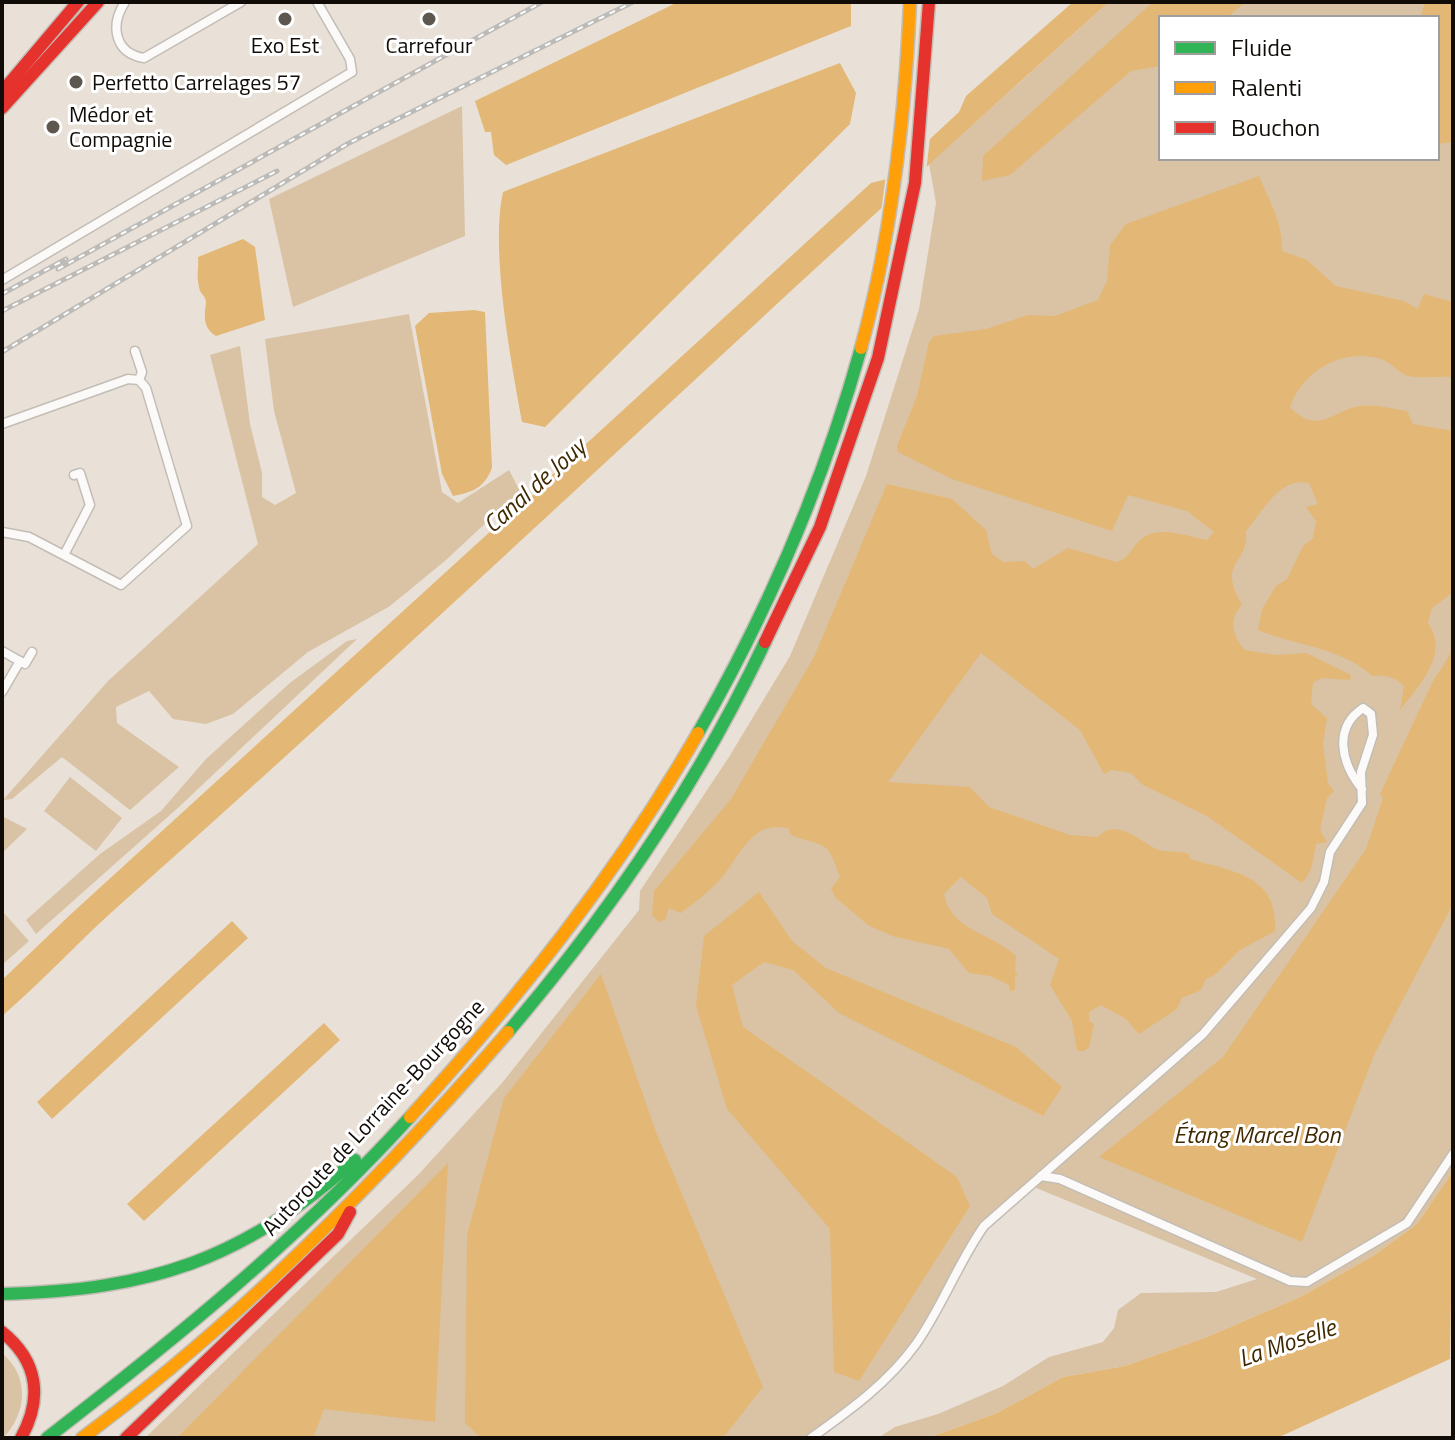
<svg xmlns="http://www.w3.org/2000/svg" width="1455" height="1440" font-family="'Titillium Web',sans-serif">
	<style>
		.green { fill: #dac3a4; fill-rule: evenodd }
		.water { fill: #e3b776 }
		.pier { fill: #e9e1d7 }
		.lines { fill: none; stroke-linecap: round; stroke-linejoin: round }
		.street-casing { stroke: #c2bdb5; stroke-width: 11 }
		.fast-casing { stroke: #c2bdb5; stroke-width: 15 }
		.slow-casing { stroke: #c2bdb5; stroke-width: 15 }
		.jam-casing { stroke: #c2bdb5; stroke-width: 15 }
		.street { stroke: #fcfaf9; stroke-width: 8 }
		.fast { stroke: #30b455; stroke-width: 12 }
		.slow { stroke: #ff9f0a; stroke-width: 12 }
		.jam { stroke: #e5322d; stroke-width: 12 }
		.rail-casing { stroke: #bdbbb8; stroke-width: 5 }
		.rail { stroke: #fff; stroke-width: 2; stroke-dasharray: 6; stroke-linecap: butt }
		.poi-dot { fill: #5d5750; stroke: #fff; stroke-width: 3 }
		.labels { text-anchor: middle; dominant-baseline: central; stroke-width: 6; stroke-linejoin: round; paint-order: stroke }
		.poi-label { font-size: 22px; fill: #110c07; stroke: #fff }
		.street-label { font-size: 22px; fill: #110c07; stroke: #fff }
		.water-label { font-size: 24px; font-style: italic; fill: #402901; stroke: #fff }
	</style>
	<rect width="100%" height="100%" fill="#e9e1d7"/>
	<!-- green -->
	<g class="green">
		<path d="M1109 2H1453V1171L1417 1224 1373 1256 1300 1297 1207 1337 1125 1366 1063 1377 997 1413 928 1438H878L895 1427 938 1414 1003 1386 1049 1357 1103 1342 1114 1328 1118 1310 1141 1293 1216 1292 1257 1279 1029 1185 984 1226 917 1343 883 1383 811 1438H145L418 1175 502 1083 639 910 640 891 729 757 790 656 866 476 919 309 936 203 929 164ZM1161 18H1437V158H1161Z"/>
		<path d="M462 106 465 236 293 307 269 199Z"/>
		<path d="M409 314 442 492 458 503 509 470 520 491 446 560 390 606 308 652 233 714 206 724 173 719 149 691 116 707 117 723 179 767 130 810 62 757 12 799 3 800 108 681 258 544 210 355 240 346 250 424 262 473V497L275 505 296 493 274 411 265 339Z"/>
		<path d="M357 639 180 806 36 934 26 920 100 854 161 811 206 759 291 682 347 641Z"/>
		<path d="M70 777 122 818 96 851 44 811Z"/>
		<path d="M2 816 27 829 2 853Z"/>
		<path d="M2 911 29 941 2 965Z"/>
		<path d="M2 1353C30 1377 27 1413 3 1438Z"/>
	</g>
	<!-- water -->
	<g class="water">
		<path d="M678 2H851V26L506 165 494 155 491 132H485L475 101Z"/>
		<path d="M1073 2H1109C777 298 456 607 123 902 81 939 44 980 2 1016V980L71 914 526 499 544 489 551 476 871 183 887 179 959 112 966 96Z"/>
		<path d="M1153 2H1245L1227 18H1161V66L1131 71 1010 175 982 181 983 156Z"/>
		<path d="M1425 2H1453V142L1437 144V18H1420Z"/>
		<path d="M840 63 856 93 850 124 545 427 522 422C511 362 490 250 503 192Z"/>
		<path d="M1259 176C1269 201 1283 222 1282 251L1307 260 1336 286 1404 301 1418 309 1424 294 1453 302V377C1439 376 1422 379 1408 376 1398 373 1391 362 1381 359 1343 347 1302 371 1290 407 1318 437 1334 409 1361 406 1375 404 1393 409 1407 411L1413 424 1453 431V592L1432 608 1428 623C1450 655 1419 685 1400 710L1404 686C1396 678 1384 674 1372 676 1343 648 1296 646 1258 630L1262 609 1276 586 1287 579 1303 546 1313 538 1316 521 1306 507 1318 504 1309 483C1279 477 1263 511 1246 531 1249 566 1216 560 1242 605 1228 619 1232 636 1245 650L1277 655 1306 653 1351 675 1350 680 1321 678 1313 683 1311 704 1327 718 1323 744 1328 783 1334 791 1327 798 1320 830 1327 842 1316 844C1313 859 1313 872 1302 883L1207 816 1143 785 1131 773 1111 770 1104 774 1080 730 981 653 888 782 970 787 989 807 1070 835 1098 837C1117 816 1141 843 1159 850 1170 853 1178 850 1189 854L1190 859C1233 872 1278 874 1275 931L1240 950 1216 974 1206 979 1201 990 1182 998 1177 1009 1139 1034 1126 1019 1101 1005 1089 1012V1021L1094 1024 1089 1047 1084 1051H1077L1072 1021 1050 985 1059 959 992 914 987 898 961 877 944 894C950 930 993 934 1016 956L1015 973 1019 974 1015 976V990L1010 991 1009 985 990 976 969 973 949 949 892 936 868 925 836 898 831 889 840 877C827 837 824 848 791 835L788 828C758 822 746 843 731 865 719 885 699 899 681 913L669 908 665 920 659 922 652 915 654 891 731 799 814 657 887 484 952 499 986 530 992 554 1003 562 1025 561 1033 569 1068 548 1117 562C1129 559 1131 548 1140 540 1158 524 1186 536 1207 540L1214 532 1187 511 1128 495 1112 531 952 479 898 452 897 446 917 396 929 342 934 336 986 329 1028 315 1055 316 1098 300 1107 281 1110 245 1126 224Z"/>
		<path d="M243 239 255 247 265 320 216 336C203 328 204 316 206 303 206 295 200 295 199 287 196 275 199 268 198 257Z"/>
		<path d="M474 310 485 312 492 468C484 488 473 492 453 496L442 474 415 326 429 313Z"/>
		<path d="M1453 650V904L1375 1053 1302 1242 1099 1157 1223 1057 1366 849 1383 798 1380 794 1432 683Z"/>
		<path d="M759 892 792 941 826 968 1016 1047 1062 1087 1043 1116 839 1013 793 970 764 962 732 985 743 1027 957 1177 970 1206 859 1381 834 1372 830 1229 727 1109 696 1006 704 936Z"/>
		<path d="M232 921 248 938 52 1119 37 1102Z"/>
		<path d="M601 974 656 1132 763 1387 723 1438H481L465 1423 467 1235 504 1098Z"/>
		<path d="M324 1023 340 1040 144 1221 127 1204Z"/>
		<path d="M448 1163 435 1422 324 1409 313 1438H177Z"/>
		<path d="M1453 1171 1450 1359 1277 1438H928L997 1413 1063 1377 1125 1366 1207 1337 1300 1297 1373 1256 1417 1224Z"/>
	</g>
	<!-- pier -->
	<path class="pier" d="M931 130 926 172 881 212 886 174Z"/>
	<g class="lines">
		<defs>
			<g id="street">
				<path d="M125 2C110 25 114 53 144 58L241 2"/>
				<path d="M2 280 352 72 350 59 317 2"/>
				<path d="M135 351 142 372 139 380"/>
				<path d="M2 424 128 379 139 380 146 388 187 526 121 585 29 537 2 532"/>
				<path d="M65 553 90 505 80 473 74 475"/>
				<path d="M2 651 25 664 32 652"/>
				<path d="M2 692 20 661"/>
				<path d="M1041 1176 1060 1179 1290 1281 1307 1282 1407 1223 1453 1154"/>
				<path d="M811 1438C850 1410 888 1383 916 1344 942 1307 958 1263 984 1226L1203 1034 1311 908 1324 882 1330 852 1362 803 1361 772 1373 735 1371 714 1363 708C1333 728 1341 763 1362 789"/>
			</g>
			<g id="fast">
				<path d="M698 733C768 611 823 484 861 348"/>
				<path d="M508 1032C608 915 699 782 765 642"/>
				<path d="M2 1294C152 1290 242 1260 355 1160"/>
				<path d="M47 1438C175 1339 301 1237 410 1117"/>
			</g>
			<g id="slow">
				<path d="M861 348C892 235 905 119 910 2"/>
				<path d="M410 1117C518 998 618 873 698 733"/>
				<path d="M82 1438C240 1321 380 1180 508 1032"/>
			</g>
			<g id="jam">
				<path d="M2 92 78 2"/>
				<path d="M2 108 98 2"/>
				<path d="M765 642 820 527 878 358 915 183 929 2"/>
				<path d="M2 1332C38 1361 43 1398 21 1438"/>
				<path d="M126 1438 338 1234 350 1212"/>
			</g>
		</defs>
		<!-- street casing -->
		<use href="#street" class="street-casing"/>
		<!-- fast casing -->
		<use href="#fast" class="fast-casing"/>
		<!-- slow casing -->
		<use href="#slow" class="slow-casing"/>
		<!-- jam casing -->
		<use href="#jam" class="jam-casing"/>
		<!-- street -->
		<use href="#street" class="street"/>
		<!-- fast -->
		<use href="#fast" class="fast"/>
		<!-- slow -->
		<use href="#slow" class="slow"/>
		<!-- jam -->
		<use href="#jam" class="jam"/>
		<defs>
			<g id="rail">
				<path d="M58 269 542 2"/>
				<path d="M2 294 66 259"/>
				<path d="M2 311 277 171"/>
				<path d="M2 352 349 143 633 2"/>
			</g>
		</defs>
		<!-- rail casing -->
		<use href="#rail" class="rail-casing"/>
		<!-- rail -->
		<use href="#rail" class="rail"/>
	</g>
	<!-- markers -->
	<g class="poi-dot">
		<circle cx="285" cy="19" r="8"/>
		<circle cx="429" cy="19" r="8"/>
		<circle cx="76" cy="82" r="8"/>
		<circle cx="53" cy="127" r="8"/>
	</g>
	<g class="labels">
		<!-- poi labels -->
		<g class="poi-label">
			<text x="285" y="45">Exo Est</text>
			<text x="429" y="45">Carrefour</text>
			<text x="92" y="82" text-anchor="start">Perfetto Carrelages 57</text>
			<text x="69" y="114" text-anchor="start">Médor et<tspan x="69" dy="25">Compagnie</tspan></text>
		</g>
		<!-- street labels -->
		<g class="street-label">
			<text transform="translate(373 1117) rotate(-47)">Autoroute de Lorraine-Bourgogne</text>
		</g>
		<!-- water labels -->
		<g class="water-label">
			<text transform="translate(534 485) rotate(-42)">Canal de Jouy</text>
			<text x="1257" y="1134">Étang Marcel Bon</text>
			<text transform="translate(1287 1342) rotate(-19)">La Moselle</text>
		</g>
	</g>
	<!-- border -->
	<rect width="1455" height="1440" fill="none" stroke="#110c07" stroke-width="8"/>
	<!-- legend -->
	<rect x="1159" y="16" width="280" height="144" fill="#ffffff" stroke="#a09e9c" stroke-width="2"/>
	<rect x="1175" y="42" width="40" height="12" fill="#30b455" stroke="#a09e9c" stroke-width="2"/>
	<text x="1231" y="56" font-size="24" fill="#110c07">Fluide</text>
	<rect x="1175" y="82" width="40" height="12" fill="#ff9f0a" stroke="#a09e9c" stroke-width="2"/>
	<text x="1231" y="96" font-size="24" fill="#110c07">Ralenti</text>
	<rect x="1175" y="122" width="40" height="12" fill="#e5322d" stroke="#a09e9c" stroke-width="2"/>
	<text x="1231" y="136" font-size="24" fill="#110c07">Bouchon</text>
</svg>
